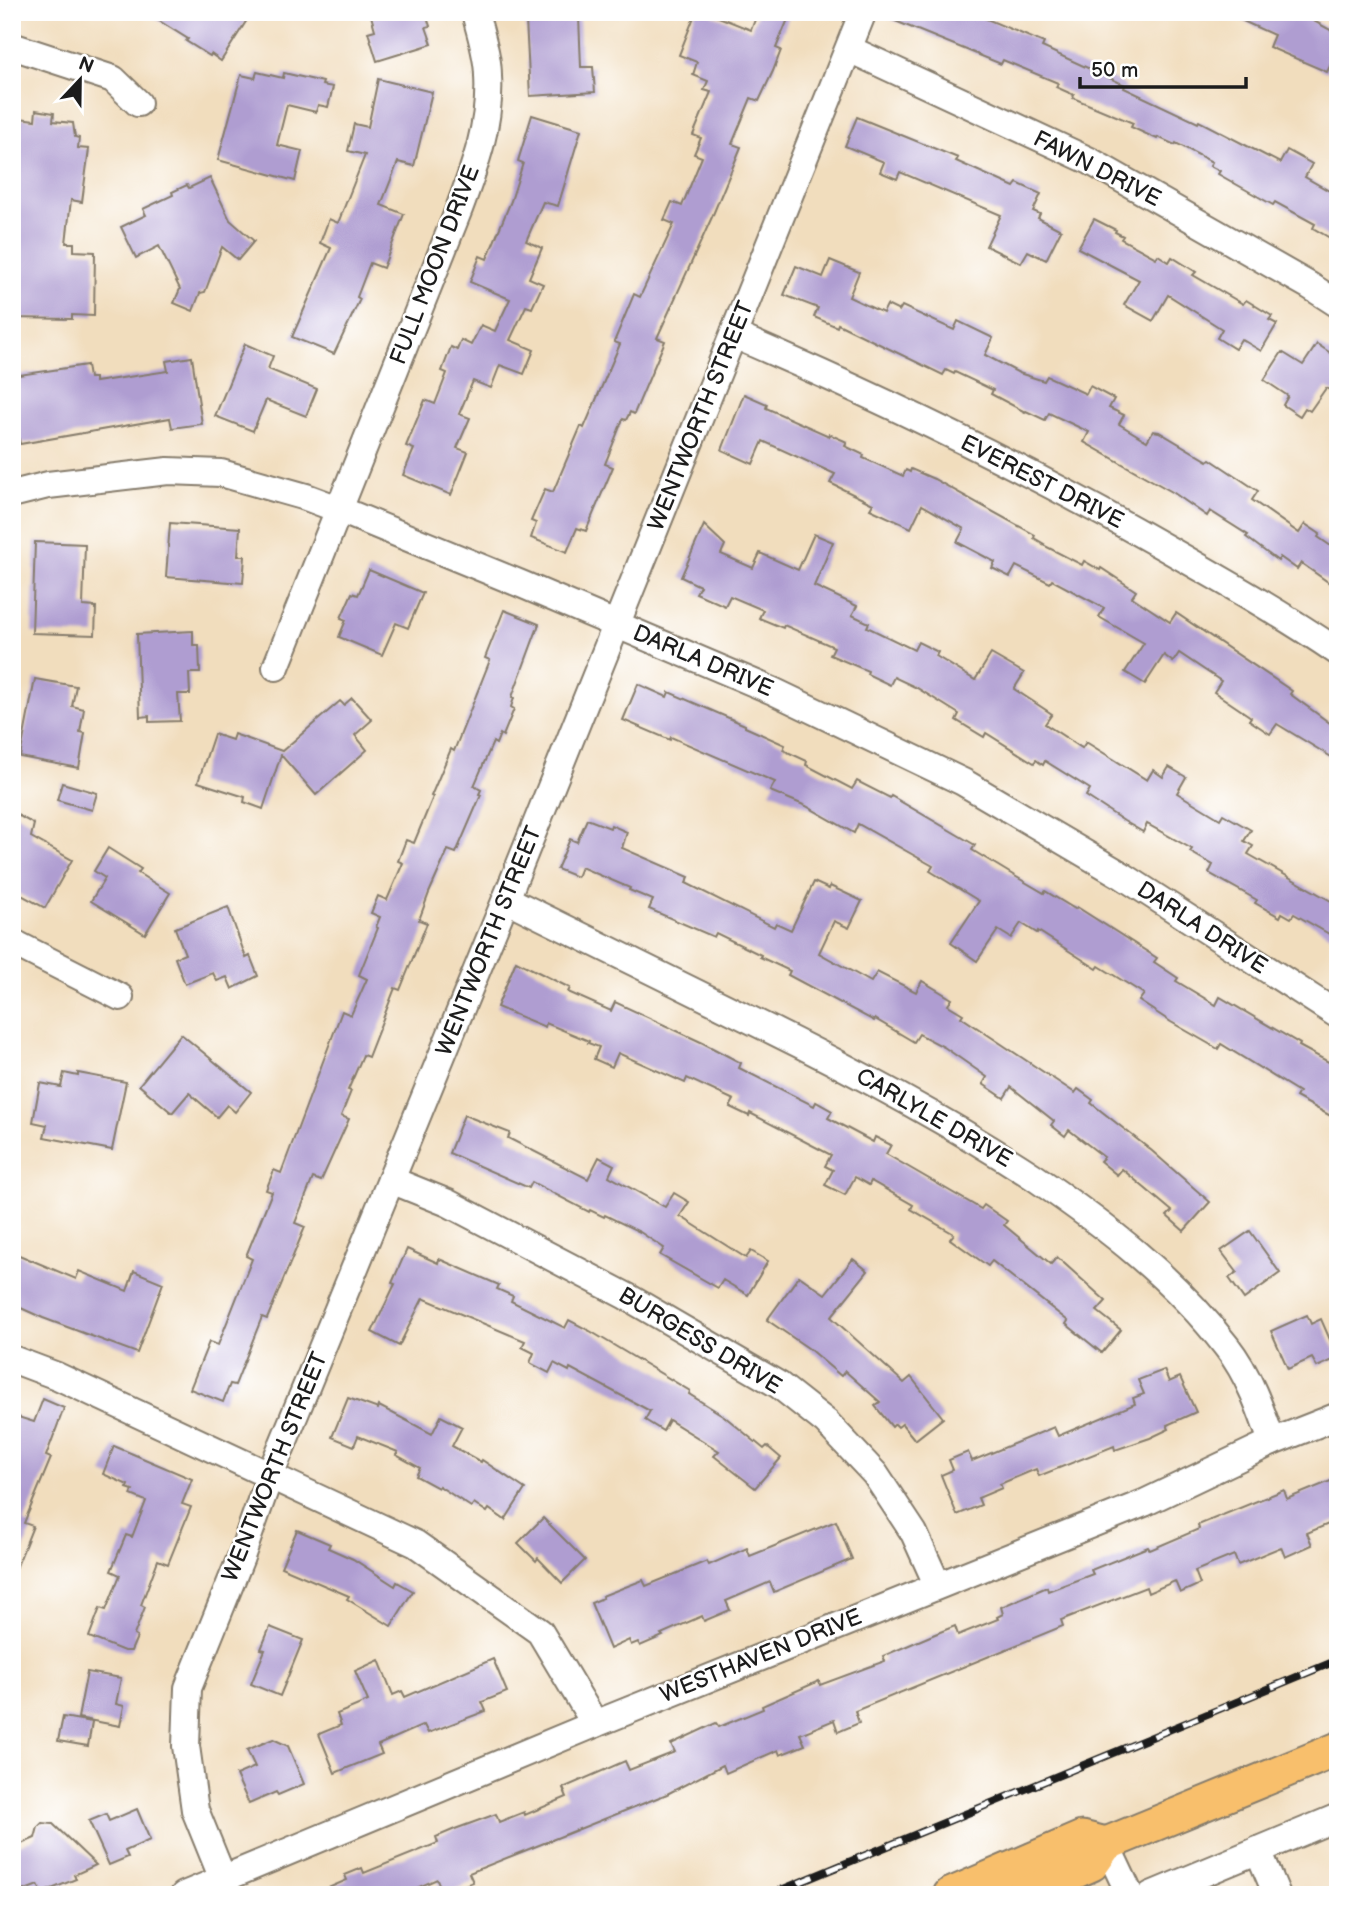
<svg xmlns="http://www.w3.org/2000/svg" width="1350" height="1907" font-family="'Balsamiq Sans',sans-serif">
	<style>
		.building { fill: #af9dd1 }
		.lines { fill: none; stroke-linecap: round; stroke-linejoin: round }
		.minor-casing { stroke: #867c6c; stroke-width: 30 }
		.major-casing { stroke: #867c6c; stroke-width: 37 }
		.minor { stroke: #fff; stroke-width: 26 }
		.major { stroke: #f8bf6c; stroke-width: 33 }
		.rail-casing { stroke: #1c1c1c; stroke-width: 8 }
		.rail { stroke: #fff; stroke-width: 5; stroke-dasharray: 16; stroke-linecap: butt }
		.labels { text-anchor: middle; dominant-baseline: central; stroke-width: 5; stroke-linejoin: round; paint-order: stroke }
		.street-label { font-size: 23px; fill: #1c1c1c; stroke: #fff }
	</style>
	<rect width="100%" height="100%" fill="#fff"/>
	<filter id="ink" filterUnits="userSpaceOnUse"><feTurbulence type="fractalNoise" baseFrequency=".0143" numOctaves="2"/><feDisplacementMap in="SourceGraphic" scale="14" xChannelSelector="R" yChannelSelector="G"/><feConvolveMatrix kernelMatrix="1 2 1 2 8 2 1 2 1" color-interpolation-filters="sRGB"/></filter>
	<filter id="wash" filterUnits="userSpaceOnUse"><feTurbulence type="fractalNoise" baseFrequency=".00686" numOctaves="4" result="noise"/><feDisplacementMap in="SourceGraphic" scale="28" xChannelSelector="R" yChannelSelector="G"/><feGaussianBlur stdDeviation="1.57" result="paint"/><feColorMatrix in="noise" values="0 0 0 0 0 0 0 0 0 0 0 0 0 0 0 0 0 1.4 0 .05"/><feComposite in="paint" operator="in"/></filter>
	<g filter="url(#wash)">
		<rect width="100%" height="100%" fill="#f1ddbd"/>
		<g id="blocks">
			<!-- building -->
			<g class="building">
				<path d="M145 12H252L221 61 211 54 210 56 186 41 188 39Z"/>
				<path d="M370 12H425L430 26 426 27 432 44 377 61 368 32 375 30Z"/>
				<path d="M696 12H706L751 30 758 12H791L776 48 781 50 773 71 759 101 751 98 732 144 741 147 712 217 657 338 665 341 634 414 630 412 626 420 623 419 605 464 613 467 586 531 577 528 567 552 531 538 536 523 531 521 545 489 553 492 581 426 584 428 620 344 614 342 634 294 640 297 674 224 664 220 672 202 682 206 702 157 694 154 701 138 693 135 711 92 704 90 708 81 693 75 697 62 679 55Z"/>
				<path d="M878 12H970L1044 43 1042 47 1125 85 1124 88 1198 123 1199 121 1280 163 1287 150 1312 164 1305 177 1338 196V226L1330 238 1313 228 1315 224 1275 202 1273 205 1218 174 1220 171 1210 166 1212 162 1176 143 1175 145 1158 137 1157 139 1131 127 1133 123 1073 98 1074 95 1056 87 1058 83 1003 60 1001 64 878 14Z"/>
				<path d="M1223 12H1313L1310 19 1338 34V50L1327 72 1269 47 1274 35Z"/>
				<path d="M579 17 581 67H593L595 92 530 96 526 20Z"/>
				<path d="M257 72 283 78 284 73 323 82 322 85 333 87 328 107 318 105 316 112 287 105 277 145 302 151 295 181 218 160 241 75 255 78Z"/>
				<path d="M378 79 432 92 414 166 398 162 381 205 404 214 383 268 370 263 357 297 360 299 334 354 292 337 331 248 320 243 329 219 338 223 365 155 348 151 354 124 368 127Z"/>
				<path d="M36 110 54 113 53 121 73 123 75 137 79 138 78 148 89 149 82 202 71 200 66 243H74V251L95 252 94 316 72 315V319L12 318V175L20 118 35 120Z"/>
				<path d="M532 115 581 130 558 206 543 202 526 241 542 248 529 278 543 284 532 308 526 306 510 340 534 350 524 374 500 365 491 388 473 381 459 414 470 418 457 448 468 452 451 495 403 475 414 449 406 446 425 400 435 404 447 373 442 371 451 347 457 350 461 340 471 345 481 325 495 331 510 299 470 282 480 256 487 259 511 201 523 163 518 161Z"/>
				<path d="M857 117 958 158 956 161 1014 187 1017 183 1041 194 1033 211 1040 214 1038 218 1061 230 1046 260 1028 251 1021 263 986 246 1001 215 900 172 897 179 880 172 884 162 845 146Z"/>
				<path d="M210 178 230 220 254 241 238 260 222 247 205 292 200 293 193 311 174 303 180 289 159 246 136 258 121 227 146 215 143 209 173 195 172 192 187 185 189 188Z"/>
				<path d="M1094 219 1116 230 1115 232 1123 236 1121 239 1156 258 1158 255 1169 262 1172 257 1196 272 1193 275 1243 304 1246 300 1272 316 1269 320 1277 324 1261 351 1241 339 1235 349 1217 338 1222 329 1168 295 1153 321 1124 305 1139 280 1078 248Z"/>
				<path d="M830 260 859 272 849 297 883 313 887 305 899 311 902 306 954 330 958 321 993 338 985 355 1019 373 1044 381 1047 376 1086 394 1090 386 1114 399 1109 408 1124 415 1119 424 1147 441 1153 431 1159 432 1208 461 1210 459 1258 491 1252 500 1299 533 1305 524 1320 534 1318 537 1338 551V589L1301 563 1297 569 1280 557 1278 561 1246 537 1248 535 1210 511 1207 516 1174 493 1084 442 1089 432 1049 413 1045 420 1026 411 1025 412 991 394 993 390 955 372 954 374 946 370 943 375 838 324 837 327 814 317 818 308 784 295 796 266 823 277Z"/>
				<path d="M245 344 273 356 268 369 317 389 306 416 266 400 253 431 215 416Z"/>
				<path d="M1317 344 1338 358V395L1326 388 1310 411 1305 408 1300 416 1283 405 1288 396 1264 380 1282 352 1303 365Z"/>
				<path d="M192 357 202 424 172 428 170 418 20 444 19 439 12 440V376L87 365 89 378H95V382L168 371 166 361Z"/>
				<path d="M744 394 767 404 766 408 829 436V434L847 442 845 446 864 455 863 458 903 476 906 470 910 472 911 469 934 479 1035 535 1034 538 1044 544 1043 545 1082 565 1084 561 1100 570 1101 568 1136 591 1132 597 1170 622 1176 613 1292 691 1290 694 1338 729V761L1277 724 1270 734 1249 720 1251 717 1214 692 1221 681 1179 653 1173 662 1164 655 1145 684 1125 672 1144 643 1099 617 1104 608 1052 580 1050 583 1016 566 1010 577 992 568 995 562 957 542 964 529 922 505 911 528 870 509 873 504 830 483 835 474 763 441 753 464 722 450Z"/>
				<path d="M170 523 240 528 238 556H245L243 583 166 577Z"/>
				<path d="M704 525 725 545 721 554 753 568 760 553 798 570 814 534 833 542 814 586 857 606 852 615 869 623 867 627 914 650 918 642 938 652 936 656 975 680 991 654 1024 673 1014 689 1052 714 1045 724 1082 748 1086 742 1147 780 1153 770 1163 777 1169 767 1186 777 1177 793 1220 819 1223 814 1251 830 1244 841 1253 846 1248 854 1338 905V939L1294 914 1291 918 1282 913 1280 917 1255 903 1257 900 1209 873 1213 865 1190 852 1192 849 1147 824 1143 832 1124 821 1086 796 1090 789 1045 761 1043 765 1036 760 1034 763 986 733 984 737 956 720 959 714 917 688 894 677 890 685 867 674 868 671 830 655 834 647 784 625 783 628 759 618 763 610 730 596 725 606 696 593 700 586 681 577Z"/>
				<path d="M35 542 85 544 83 606 96 607 95 635 32 633Z"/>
				<path d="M369 570 423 593 408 628 396 623 382 655 339 637 346 620 341 618 352 593 358 595Z"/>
				<path d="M504 610 539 624 512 697 514 698 511 707 514 709 503 736 500 734 496 744 493 742 474 786 481 790 479 794 481 795 456 853 448 850 429 893 419 920 427 923 400 990 395 988 368 1057 363 1055 348 1090 351 1091 341 1116 349 1119 321 1181 313 1178 295 1223 305 1227 267 1319 262 1317 235 1385 230 1384 223 1402 190 1389 209 1342 218 1345 252 1259 246 1256 272 1192 266 1190 274 1170 281 1173 342 1011 351 1015 367 979 359 975 378 928 376 927 380 917 371 913 378 896 387 900 403 863 398 861 406 840 414 843 433 797 431 796 451 749 454 751 490 660 485 658Z"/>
				<path d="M193 631V645H199L200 673H189L190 694H178L180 721 149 722V716L140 717 137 634Z"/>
				<path d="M35 679 76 686 72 706 84 709 80 732 85 733 79 768 20 757Z"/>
				<path d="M638 684 667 697 669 692 745 725V727L785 745 783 750 807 761 806 765 852 789 857 781 890 798 891 796 975 845 972 850 1013 875 1044 893 1045 891 1075 909 1077 907 1157 958 1154 962 1178 978 1176 981 1216 1005 1220 997 1300 1044 1299 1046 1338 1067V1120L1296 1097 1299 1092 1221 1044 1218 1049 1171 1022 1139 1001 1144 994 1099 966 1097 969 1038 931 1037 933 1021 923 1011 938 998 930 977 961 951 943 979 901 930 871 933 866 858 824 854 833 806 806 770 791 775 782 671 737 670 740 623 720Z"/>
				<path d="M352 698 372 720 355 735 367 750 316 795 281 755 263 809 244 802 245 797 198 782 214 734 232 740 234 734 282 751 340 701 344 705Z"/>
				<path d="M62 783 97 793 92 810 57 800Z"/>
				<path d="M12 812 34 824 31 837 72 860 45 908 12 890Z"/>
				<path d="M587 819 610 828 611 825 627 832 622 848 689 877 686 883 774 927 776 923 791 930 814 882 829 889 830 886 862 901 849 928 834 921 819 953 871 982 877 972 916 992 922 981 952 999 948 1005 963 1014 961 1017 1075 1093 1078 1089 1093 1100 1091 1103 1152 1151 1210 1202 1184 1231 1167 1216 1172 1211 1122 1169 1117 1175 1100 1161 1104 1157 1069 1130 1065 1136 1051 1125 1054 1121 1011 1087 1004 1098 983 1084 987 1077 944 1047 919 1034 914 1042 875 1019 874 1021 788 975 790 971 760 957 761 955 716 933 714 937 649 909 653 900 629 890 630 888 581 867 577 877 557 869 570 839 577 842Z"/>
				<path d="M108 848 141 869 138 873 170 893 145 934 91 901 105 878 94 871Z"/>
				<path d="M228 907 246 958 250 956 258 976 232 989 227 977 217 981 213 973 185 984 175 958 185 954 175 928Z"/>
				<path d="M516 961 570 988 568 992 611 1011 615 1002 703 1043 741 1063 739 1068 814 1106 816 1102 832 1111 828 1118 873 1142 875 1137 891 1145 886 1154 981 1209 984 1205 1007 1221 1004 1225 1051 1264 1057 1257 1106 1301 1097 1311 1121 1330 1102 1353 1066 1324 1068 1321 992 1261 988 1266 950 1239 954 1234 911 1209 913 1205 871 1181 869 1185 855 1177 845 1195 825 1185 833 1170 825 1166 831 1155 750 1113 749 1116 730 1107 734 1100 687 1078 685 1083 618 1053 612 1067 594 1059 599 1047 588 1043 589 1041 546 1023 545 1027 497 1007Z"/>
				<path d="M181 1034 251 1092 235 1112 227 1105 217 1117 189 1093 172 1113 139 1085Z"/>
				<path d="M64 1073 78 1076V1073L126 1082 112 1150 44 1137 47 1125 33 1122 40 1083 61 1087Z"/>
				<path d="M464 1115 510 1133 508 1138 588 1179 599 1157 614 1165 609 1176 665 1207 674 1193 689 1202 680 1216 746 1258 751 1251 768 1261 748 1295 723 1280 718 1288 660 1255 664 1248 640 1232 605 1215 604 1217 590 1210 589 1212 532 1182 529 1188 449 1153Z"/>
				<path d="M1250 1231 1280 1273 1244 1299 1229 1278 1237 1272 1221 1251Z"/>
				<path d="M407 1249 438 1263 439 1259 499 1285 497 1289 513 1296 511 1301 565 1328 569 1320 590 1331 690 1391 689 1394 724 1416 764 1449 767 1446 781 1458 755 1488 714 1456 719 1451 669 1420 663 1431 645 1420 650 1411 570 1368 569 1371 554 1363 549 1373 530 1363 534 1353 522 1347 525 1341 423 1298 399 1346 372 1332 395 1284 392 1283Z"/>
				<path d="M12 1252 76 1279 79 1271 127 1291 134 1271 163 1283 137 1353 43 1318 12 1304Z"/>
				<path d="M853 1259 868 1271 831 1317 904 1383 911 1377 943 1418 915 1440 902 1424 898 1427 895 1424 892 1427 875 1406 880 1402 845 1371 841 1376 808 1348 767 1320 799 1276 825 1294Z"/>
				<path d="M1307 1315 1311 1324 1321 1319 1338 1358 1317 1367 1312 1358 1288 1369 1271 1331Z"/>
				<path d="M1164 1370 1169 1382 1180 1377 1196 1412 1167 1425 1169 1429 1150 1438 1115 1450 1114 1446 1039 1476 1036 1469 1000 1484 1002 1488 978 1498 981 1505 957 1515 941 1475 953 1470 949 1460 968 1452 972 1461 1054 1427 1058 1436 1135 1404 1133 1398 1144 1394 1138 1380Z"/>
				<path d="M348 1398 378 1409 379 1406 432 1434 441 1416 462 1427 452 1446 481 1462 482 1460 525 1489 505 1520 489 1509 487 1512 474 1503 471 1507 439 1486 438 1488 416 1476 420 1468 396 1455 398 1452 358 1436 354 1446 332 1437Z"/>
				<path d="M43 1399 64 1408 46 1456 51 1458 24 1523 33 1526 13 1576 12 1415 34 1422Z"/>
				<path d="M114 1446 192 1479 182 1504 191 1507 168 1564 158 1560 141 1605 145 1607 134 1635 137 1637 131 1651H124L89 1637 100 1608 106 1610 120 1575 111 1571 126 1535 132 1537 146 1501 131 1495 133 1490 127 1488 128 1485 103 1474Z"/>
				<path d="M1338 1478V1520L1307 1533 1312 1545 1285 1557 1281 1547 1238 1565 1234 1555 1195 1571 1200 1584 1180 1593 1175 1581 1148 1593 1146 1587 1061 1620 1063 1626 855 1711 859 1723 838 1732 834 1720 800 1734 805 1745 780 1755 778 1750 726 1773 723 1765 667 1794 469 1873 473 1882 443 1894 437 1879 401 1895H312L347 1880 345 1875 362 1868 364 1873 438 1843 436 1837 455 1829 496 1814 499 1822 524 1812 525 1815 567 1797 563 1788 625 1761 629 1770 675 1752 671 1744 716 1723 719 1727 763 1709 762 1706 819 1681 820 1685 885 1661 883 1656 935 1634 955 1626 958 1635 998 1619 997 1617 1003 1614 1001 1607 1047 1587 1048 1591 1093 1574 1091 1570 1148 1547 1150 1550 1199 1529 1198 1525 1284 1490 1287 1499Z"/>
				<path d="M543 1518 585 1560 562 1583 538 1558 536 1561 518 1543Z"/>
				<path d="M836 1521 852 1559 774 1592 770 1582 726 1601 730 1610 704 1621 702 1616 661 1634 663 1636 640 1646 638 1642 631 1645 629 1640 610 1649 591 1603 603 1598 602 1596 643 1580 646 1586 707 1561 709 1565 747 1548 750 1556Z"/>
				<path d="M297 1530 330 1544 328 1548 353 1559 395 1586 397 1582 413 1591 391 1626 347 1599 349 1596 281 1567Z"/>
				<path d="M270 1627 303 1640 280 1696 251 1684 265 1650 261 1649Z"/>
				<path d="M493 1659 507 1692 482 1702 486 1711 428 1733 424 1725 378 1745 382 1754 335 1773 319 1734 341 1725 337 1714 368 1701 355 1671 379 1660 393 1695 402 1691 405 1697Z"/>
				<path d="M87 1672 121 1678 116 1704 124 1706 120 1726 78 1718Z"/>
				<path d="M63 1717 92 1722 88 1746 58 1741Z"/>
				<path d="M273 1739 288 1746 304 1784 278 1795 276 1792 249 1804 236 1775 255 1767 247 1750Z"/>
				<path d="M137 1809 150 1840 125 1851 128 1857 109 1865 89 1821 106 1814 109 1821Z"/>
				<path d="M42 1823 53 1824 96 1865 74 1875 76 1879 42 1893 38 1885 12 1895V1848L35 1838 38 1827Z"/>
			</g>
		</g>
	</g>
	<g filter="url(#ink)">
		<use href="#blocks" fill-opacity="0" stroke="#867c6c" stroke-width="2"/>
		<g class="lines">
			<defs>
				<g id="minor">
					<path d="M12 46 113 79 138 103"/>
					<path d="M849 49 1090 161 1310 286 1338 304"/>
					<path d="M734 335C881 398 1026 468 1166 548 1224 581 1282 614 1338 652"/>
					<path d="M12 494 48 485 168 471 221 473 306 497 338 509 521 584 773 691 963 782 1123 876 1338 1015"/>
					<path d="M276 667 459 209C475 166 491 123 488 76 488 55 480 33 475 12"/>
					<path d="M506 899C590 941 674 982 757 1023 853 1070 945 1119 1034 1177 1106 1226 1174 1278 1227 1347 1249 1375 1261 1410 1272 1442"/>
					<path d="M12 942 120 997"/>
					<path d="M391 1180 448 1203 626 1296 779 1385 826 1422 875 1474 914 1533 937 1584"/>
					<path d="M12 1359 57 1376 416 1544 540 1632 595 1724"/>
					<path d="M1106 1844 1130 1895"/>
					<path d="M1258 1850 1277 1895"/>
					<path d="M223 1879 195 1810 186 1746 188 1688 241 1557 270 1475 506 899 863 12"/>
					<path d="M184 1895 595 1724 1144 1503 1272 1442 1338 1416"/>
					<path d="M1151 1895 1338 1817"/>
				</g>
				<g id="major">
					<path d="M950 1895 1082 1838 1106 1844"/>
					<path d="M1022 1895 1092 1864 1106 1844 1338 1749"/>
				</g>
			</defs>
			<!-- minor casing -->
			<use href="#minor" class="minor-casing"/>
			<!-- major casing -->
			<use href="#major" class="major-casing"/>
			<!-- minor -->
			<use href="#minor" class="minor"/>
			<!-- major -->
			<use href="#major" class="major"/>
			<defs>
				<path id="rail" d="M769 1895 1338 1660"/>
			</defs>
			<!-- rail casing -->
			<use href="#rail" class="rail-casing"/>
			<!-- rail -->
			<use href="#rail" class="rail"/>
		</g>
	</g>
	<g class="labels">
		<!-- street labels -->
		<g class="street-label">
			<text transform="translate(1097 169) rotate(27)">FAWN DRIVE</text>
			<text transform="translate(435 265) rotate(-69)">FULL MOON DRIVE</text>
			<text transform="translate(701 416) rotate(-68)">WENTWORTH STREET</text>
			<text transform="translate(1042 482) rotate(27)">EVEREST DRIVE</text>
			<text transform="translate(703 661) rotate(23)">DARLA DRIVE</text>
			<text transform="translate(1202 928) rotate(33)">DARLA DRIVE</text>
			<text transform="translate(489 941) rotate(-68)">WENTWORTH STREET</text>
			<text transform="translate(934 1118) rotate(30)">CARLYLE DRIVE</text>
			<text transform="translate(700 1341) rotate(31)">BURGESS DRIVE</text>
			<text transform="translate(275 1467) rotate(-68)">WENTWORTH STREET</text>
			<text transform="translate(761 1656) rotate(-22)">WESTHAVEN DRIVE</text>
		</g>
	</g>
	<!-- margin -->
	<rect width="1350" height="1907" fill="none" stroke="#fff" stroke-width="42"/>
	<!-- north arrow -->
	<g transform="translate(80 80) rotate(22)" stroke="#ffffff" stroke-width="5" paint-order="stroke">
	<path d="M0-5L12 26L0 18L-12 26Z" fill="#1c1c1c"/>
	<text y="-10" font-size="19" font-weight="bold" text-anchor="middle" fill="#1c1c1c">N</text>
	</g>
	<!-- scale -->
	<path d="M1080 77v10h166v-10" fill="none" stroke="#1c1c1c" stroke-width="3.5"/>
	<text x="1091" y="77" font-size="21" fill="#1c1c1c" stroke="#ffffff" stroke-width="5" paint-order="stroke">50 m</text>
</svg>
